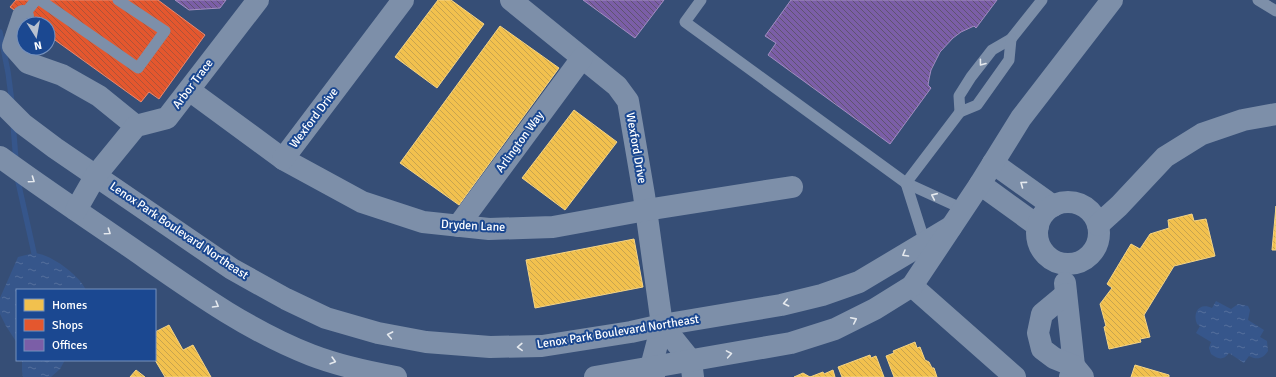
<svg xmlns="http://www.w3.org/2000/svg" width="1276" height="377" font-family="Signika,sans-serif">
	<style>
		.water { fill: url(#water-ripples) }
		.homes { fill: url(#homes-back-hatch); stroke: #f6d483 }
		.shops { fill: url(#shops-back-hatch); stroke: #ec896d }
		.offices { fill: url(#offices-back-hatch); stroke: #a38ec1 }
		.lines { fill: none; stroke-linecap: round; stroke-linejoin: round }
		.stream { stroke: #36568b; stroke-width: 5.5 }
		.service { stroke: #7d8fa9; stroke-width: 11 }
		.minor { stroke: #7d8fa9; stroke-width: 22 }
		.oneway { stroke: #e5e9ee }
		.labels { text-anchor: middle; dominant-baseline: central; stroke-width: 4; stroke-linejoin: round; paint-order: stroke }
		.street-label { font-size: 12px; fill: #fff; stroke: #1b4891 }
	</style>
	<defs>
		<pattern id="water-ripples" width="26" height="14" patternUnits="userSpaceOnUse"><rect width="26" height="14" fill="#36568b"/><path d="M2 4q2-2 4 0t4 0M15 11q2-2 4 0t4 0" fill="none" stroke="#546f9c"/></pattern>
		<pattern id="homes-back-hatch" width="6" height="6" patternUnits="userSpaceOnUse"><rect width="6" height="6" fill="#f2c14e"/><path d="M-1 5l2 2M0 0l6 6M5-1l2 2" fill="none" stroke="#c8a44e"/></pattern>
		<pattern id="shops-back-hatch" width="6" height="6" patternUnits="userSpaceOnUse"><rect width="6" height="6" fill="#e4572e"/><path d="M-1 5l2 2M0 0l6 6M5-1l2 2" fill="none" stroke="#af5338"/></pattern>
		<pattern id="offices-back-hatch" width="6" height="6" patternUnits="userSpaceOnUse"><rect width="6" height="6" fill="#7b5ea7"/><path d="M-1 5l2 2M0 0l6 6M5-1l2 2" fill="none" stroke="#5f5370"/></pattern>
	</defs>
	<rect width="100%" height="100%" fill="#364e76"/>
	<!-- water -->
	<g class="water">
		<path d="M34 253C51 254 79 275 86 290H17V343L6 326 0 314V298L18 257Z"/>
		<path d="M1216 301 1231 309 1238 304 1248 306 1250 310 1248 320 1264 330 1260 337 1267 341 1268 351C1263 359 1257 360 1249 356L1244 363 1229 353C1223 361 1218 359 1211 354L1209 348 1211 342 1196 333 1200 326 1197 324C1192 312 1200 302 1212 308Z"/>
		<path d="M22 360H65L60 369 51 377H23L22 371Z"/>
	</g>
	<!-- homes -->
	<g class="homes">
		<path d="M438 0H451L484 24 437 88 395 57Z"/>
		<path d="M500 26 559 68 459 205 400 163Z"/>
		<path d="M574 110 617 142 565 210 522 178Z"/>
		<path d="M1276 206V250H1272Z"/>
		<path d="M1192 214 1194 221 1206 219 1215 256 1174 266 1144 315 1150 337 1140 339 1141 342 1109 349 1104 327 1106 326 1100 304 1112 288 1107 284 1131 244 1140 249 1150 234 1169 228 1168 220Z"/>
		<path d="M634 239 643 287 535 308 526 260Z"/>
		<path d="M169 325 183 350 193 345 211 377H165L155 360V332Z"/>
		<path d="M915 342 917 348 920 347 925 360 929 362 932 368H934L937 377H894L886 356 894 353 893 351Z"/>
		<path d="M870 355 871 358 876 356 884 377H842L838 367Z"/>
		<path d="M1135 365 1169 375V377H1131Z"/>
		<path d="M136 370 145 377H130Z"/>
		<path d="M833 370 835 377H794L803 373 810 377 823 372 824 374Z"/>
	</g>
	<!-- shops -->
	<path class="shops" d="M16 0H158L205 35 159 99 149 92 141 102 48 35V24H33L10 7Z"/>
	<!-- offices -->
	<g class="offices">
		<path d="M175 0H226L220 8 189 10Z"/>
		<path d="M583 0H664L635 38Z"/>
		<path d="M791 0H997L976 28 974 26 961 32 953 38 940 52 931 70 929 79 928 85 931 88 890 144 768 55 776 43 765 36Z"/>
	</g>
	<g class="lines">
		<!-- stream -->
		<g class="stream">
			<path d="M0 32 8 72 12 103"/>
			<path d="M13 123 16 161"/>
			<path d="M17 177 34 253"/>
		</g>
		<!-- service -->
		<g class="service">
			<path d="M40 0 138 68 165 31 118 0"/>
			<path d="M701 0 685 22 906 183 963 209"/>
			<path d="M1258 0 1276 11"/>
			<path d="M23 16 36 0"/>
			<path d="M960 112 959 96 971 77 992 50 1011 39 1042 0"/>
			<path d="M906 183 960 112 977 105 1009 60 1011 39"/>
			<path d="M906 183 925 243"/>
		</g>
		<!-- minor -->
		<g class="minor">
			<path d="M511 0 617 86 628 101 644 195 662 325 651 367 654 377"/>
			<path d="M23 16 13 46 28 63 62 75 99 96 136 126"/>
			<path d="M189 90 283 159 362 202 423 222 489 229 553 227 646 210 792 187"/>
			<path d="M0 101 23 124 55 148 232 269 286 299 326 318 378 333 426 342 490 347 542 346 631 332 662 325 781 305 822 295 859 282 951 227"/>
			<path d="M0 157C41 187 84 216 127 245 185 285 244 329 311 355 337 365 368 372 396 377"/>
			<path d="M283 159 403 0"/>
			<path d="M993 163 1053 206"/>
			<path d="M980 184 1038 226"/>
			<circle cx="1068" cy="233" r="31"/>
			<path d="M76 210 96 175 136 126 167 118 258 0"/>
			<path d="M1098 225 1119 206 1165 157 1202 134 1243 120 1276 114"/>
			<path d="M458 226 582 58"/>
			<path d="M1065 283 1074 366 1070 377"/>
			<path d="M912 286 1015 377"/>
			<path d="M1066 294 1042 314 1038 333 1042 349 1054 358 1074 366 1083 377"/>
			<path d="M662 325 691 361 693 377"/>
			<path d="M595 377 791 343 835 329 875 309 912 286 980 184 1021 118 1112 0"/>
		</g>
	</g>
	<!-- one-way arrows -->
	<defs><path id="oneway-chevron" d="M-2-3.5L2.5 0L-2 3.5" fill="none" stroke-width="1.6" stroke-linecap="round" stroke-linejoin="round"/></defs>
	<g class="oneway">
		<use href="#oneway-chevron" transform="translate(982 63) rotate(127)"/>
		<use href="#oneway-chevron" transform="translate(32 180) rotate(35)"/>
		<use href="#oneway-chevron" transform="translate(1023 184) rotate(-144)"/>
		<use href="#oneway-chevron" transform="translate(934 196) rotate(-156)"/>
		<use href="#oneway-chevron" transform="translate(108 232) rotate(35)"/>
		<use href="#oneway-chevron" transform="translate(905 254) rotate(150)"/>
		<use href="#oneway-chevron" transform="translate(786 303) rotate(167)"/>
		<use href="#oneway-chevron" transform="translate(216 305) rotate(30)"/>
		<use href="#oneway-chevron" transform="translate(854 320) rotate(-26)"/>
		<use href="#oneway-chevron" transform="translate(390 335) rotate(-169)"/>
		<use href="#oneway-chevron" transform="translate(520 347) rotate(178)"/>
		<use href="#oneway-chevron" transform="translate(729 354) rotate(-10)"/>
		<use href="#oneway-chevron" transform="translate(333 361) rotate(16)"/>
	</g>
	<g class="labels">
		<!-- street labels -->
		<g class="street-label">
			<text transform="translate(193 84) rotate(-53)">Arbor Trace</text>
			<text transform="translate(314 118) rotate(-53)">Wexford Drive</text>
			<text transform="translate(520 142) rotate(-54)">Arlington Way</text>
			<text transform="translate(636 148) rotate(80)">Wexford Drive</text>
			<text transform="translate(473 226) rotate(3)">Dryden Lane</text>
			<text transform="translate(179 231) rotate(34)">Lenox Park Boulevard Northeast</text>
			<text transform="translate(618 332) rotate(-9)">Lenox Park Boulevard Northeast</text>
		</g>
	</g>
	<!-- legend -->
	<rect x="16" y="289" width="140" height="72" fill="#1b4891" stroke="#7691bd"/>
	<rect x="24" y="299" width="20" height="12" fill="#f2c14e" stroke="#7691bd"/>
	<text x="52" y="309" font-size="12" fill="#ffffff">Homes</text>
	<rect x="24" y="319" width="20" height="12" fill="#e4572e" stroke="#7691bd"/>
	<text x="52" y="329" font-size="12" fill="#ffffff">Shops</text>
	<rect x="24" y="339" width="20" height="12" fill="#7b5ea7" stroke="#7691bd"/>
	<text x="52" y="349" font-size="12" fill="#ffffff">Offices</text>
	<!-- north arrow -->
	<g transform="translate(36 36) rotate(169)"><circle r="19" fill="#1b4891" stroke="#7691bd"/>
	<path d="M0-3L7 15L0 10L-7 15Z" fill="#b9c1cf"/>
	<text y="-6" font-size="11" font-weight="bold" text-anchor="middle" fill="#ffffff">N</text>
	</g>
</svg>
